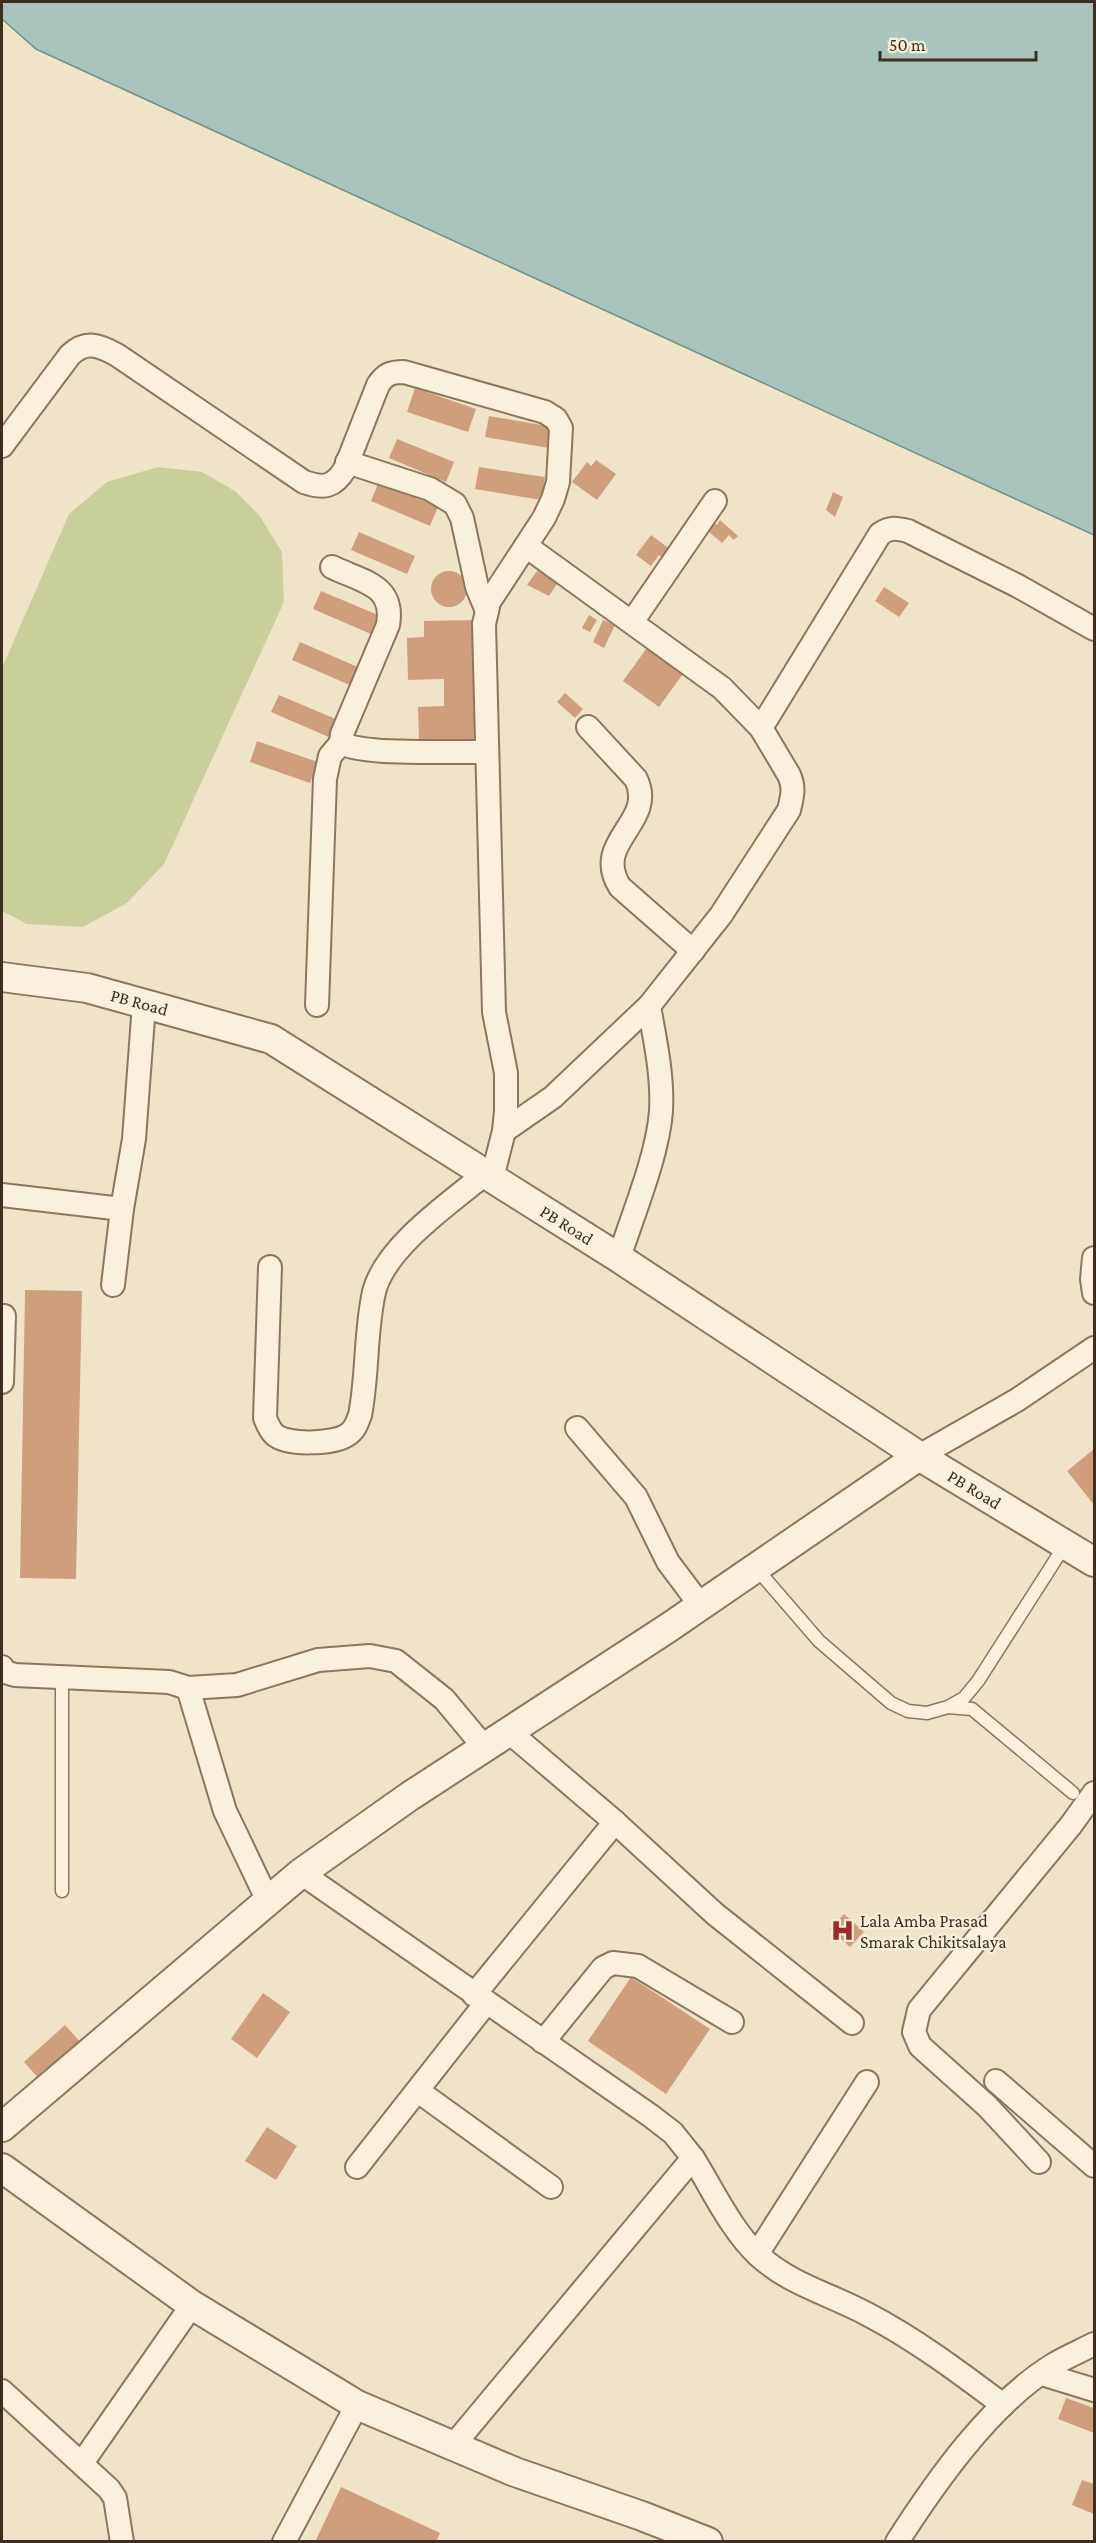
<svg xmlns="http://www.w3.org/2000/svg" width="1096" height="2543" font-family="'Crimson Pro',serif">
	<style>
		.green { fill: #c9cf9b }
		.water { fill: #a9c4bc; stroke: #6f938a; stroke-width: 1.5 }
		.building { fill: #cf9f7d }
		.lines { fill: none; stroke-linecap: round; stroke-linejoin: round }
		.service-casing { stroke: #8d765c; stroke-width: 15 }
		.minor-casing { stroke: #8d765c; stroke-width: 26 }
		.tertiary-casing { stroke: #8d765c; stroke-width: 32 }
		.service { stroke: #faf1dc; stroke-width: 12 }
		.minor { stroke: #faf1dc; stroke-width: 22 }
		.tertiary { stroke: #faf1dc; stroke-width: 28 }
		.labels { text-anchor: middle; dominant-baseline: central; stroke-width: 5; stroke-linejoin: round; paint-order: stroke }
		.street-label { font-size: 18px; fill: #3d2e20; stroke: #f7eed8 }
		.poi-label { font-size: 18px; fill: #3d2e20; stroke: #f7eed8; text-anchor: start }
	</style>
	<rect width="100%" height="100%" fill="#f0e4c8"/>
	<!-- green -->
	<path class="green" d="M158 467 202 472 235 491 259 515 282 552 284 602 164 864 127 903 83 927 27 924 2 911V668L69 514 107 482Z"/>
	<!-- water -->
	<path class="water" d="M2 2H1094V535L36 49 2 19Z"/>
	<!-- building -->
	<g class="building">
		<path d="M415 388 476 409 468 432 407 412Z"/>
		<path d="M489 416 553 427 549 448 485 437Z"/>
		<path d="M397 439 454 462 446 482 389 458Z"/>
		<path d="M596 460 616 474 597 500 572 482 587 462 591 466Z"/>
		<path d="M479 467 545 477 541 500 475 489Z"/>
		<path d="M379 481 438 507 430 526 371 501Z"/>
		<path d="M833 492 843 497 835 517 826 510Z"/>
		<path d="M720 520 738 536 734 540 729 535 722 543 709 532 712 527 709 524 712 521 717 525Z"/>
		<path d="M359 532 415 556 407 574 351 550Z"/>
		<path d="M651 535 674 552 667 561 659 555 651 566 636 555Z"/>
		<path d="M540 567 559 581 549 596 527 585Z"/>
		<circle cx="449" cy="589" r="18"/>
		<path d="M884 587 909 603 899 617 875 601Z"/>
		<path d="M321 591 378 615 371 634 313 609Z"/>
		<path d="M589 615 597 620 590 632 582 628Z"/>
		<path d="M476 620 479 739 419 740 418 707 444 706V679L408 680 407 638 424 637V621Z"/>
		<path d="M603 620 615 625 604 648 593 642Z"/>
		<path d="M300 642 360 668 352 686 292 660Z"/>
		<path d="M649 645 685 671 659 707 623 681Z"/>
		<path d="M565 693 583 709 575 718 557 702Z"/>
		<path d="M279 695 338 720 331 738 271 712Z"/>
		<path d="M257 741 318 762 310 783 250 762Z"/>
		<path d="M25 1290 82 1291 76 1579 20 1578Z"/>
		<path d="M1094 1449V1505L1067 1471Z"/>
		<path d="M844 1914 864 1932 850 1947 830 1929Z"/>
		<path d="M631 1977 710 2029 666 2094 588 2041Z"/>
		<path d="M263 1993 290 2012 257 2058 231 2039Z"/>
		<path d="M65 2025 83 2045 41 2081 24 2062Z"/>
		<path d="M267 2127 297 2146 276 2180 245 2161Z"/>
		<path d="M1066 2398 1094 2408V2433L1058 2419Z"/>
		<path d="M1082 2480 1094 2484V2514L1072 2505Z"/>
		<path d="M341 2487 440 2533 436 2542H315Z"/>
	</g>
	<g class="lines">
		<defs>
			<g id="service">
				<path d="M756 1568 819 1641 891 1703 908 1711 927 1713 948 1707 964 1698 978 1681 1065 1545"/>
				<path d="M62 1677V1891"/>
				<path d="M948 1707 972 1709 1073 1793"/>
			</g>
			<g id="minor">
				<path d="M2 446 70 355C86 340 99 345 117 355L304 482C324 489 334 487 345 469L378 385C385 374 391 372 404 372L545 412 556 419 561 428 558 482 553 499 544 518 489 602 484 624 494 1012 506 1073V1111L504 1131 492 1178"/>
				<path d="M347 462 430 489 455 504 462 518 477 587 487 611"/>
				<path d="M332 567C363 582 395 585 388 625L342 734 341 743C366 756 454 751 486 752"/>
				<path d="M632 622 715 501"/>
				<path d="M588 727 636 779C657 823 591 841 620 887L693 951"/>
				<path d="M761 728 880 534C890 527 896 528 908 531L1018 586 1094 629"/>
				<path d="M317 1005 325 779 330 756 341 743"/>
				<path d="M504 1131 553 1097 649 1006 721 915 789 810C792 797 795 788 789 775L761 728 722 688 526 546"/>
				<path d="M2 1195 122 1209"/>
				<path d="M619 1258C633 1214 658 1155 661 1111 663 1076 655 1040 649 1006"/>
				<path d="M1094 1258 1092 1279 1094 1293"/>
				<path d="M270 1267 265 1418C267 1423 270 1430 274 1434 286 1446 334 1444 347 1435 355 1430 357 1423 360 1415 368 1375 365 1332 374 1292 385 1247 450 1203 485 1174"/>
				<path d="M113 1285 122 1209 134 1139 144 1004"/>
				<path d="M2 1382 4 1316"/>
				<path d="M577 1428 636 1497 668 1562 701 1606"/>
				<path d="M919 1456 1017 1400 1094 1348"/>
				<path d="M2 1667 5 1672 15 1675 169 1682 188 1688 225 1811 268 1901"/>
				<path d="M188 1688 237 1685 318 1660 370 1656 396 1661 444 1699 484 1747"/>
				<path d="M508 1731 615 1822 715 1914 852 2023"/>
				<path d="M301 1873 651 2116 673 2133 693 2158 452 2447"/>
				<path d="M474 1995 615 1822"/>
				<path d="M543 2042 603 1968 613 1963 638 1966 732 2022"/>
				<path d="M996 2081 1094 2166"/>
				<path d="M418 2091 551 2187"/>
				<path d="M693 2158C713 2190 731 2230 759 2256 793 2286 828 2293 867 2314 915 2339 959 2372 1003 2405"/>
				<path d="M1039 2162 987 2106 920 2046 914 2032 919 2010 1071 1825 1094 1793"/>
				<path d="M357 2167 486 2003"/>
				<path d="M757 2254 867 2082"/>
				<path d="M1042 2374 1094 2390"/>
				<path d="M2 2391 109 2489 115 2498 122 2542"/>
				<path d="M82 2463 192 2305"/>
				<path d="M284 2542 357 2405"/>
				<path d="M897 2542C936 2481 991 2403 1053 2365 1066 2357 1081 2351 1094 2344"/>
			</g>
			<g id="tertiary">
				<path id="s1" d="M2 977 87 988 271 1039 619 1258 919 1456 1094 1562"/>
				<path d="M2 2127 301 1873 410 1796 668 1628 919 1456"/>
				<path d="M2 2168 192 2305 357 2405 515 2472 642 2516 708 2542"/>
			</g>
		</defs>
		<!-- service casing -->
		<use href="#service" class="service-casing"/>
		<!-- minor casing -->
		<use href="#minor" class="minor-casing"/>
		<!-- tertiary casing -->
		<use href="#tertiary" class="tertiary-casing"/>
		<!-- service -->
		<use href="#service" class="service"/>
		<!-- minor -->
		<use href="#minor" class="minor"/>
		<!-- tertiary -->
		<use href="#tertiary" class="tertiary"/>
	</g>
	<!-- icons -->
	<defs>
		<symbol id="hospital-bare" viewBox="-9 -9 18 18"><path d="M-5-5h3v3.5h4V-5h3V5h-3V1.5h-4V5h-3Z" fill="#9e2a2b" stroke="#f7eed8" stroke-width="2.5" paint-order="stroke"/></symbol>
	</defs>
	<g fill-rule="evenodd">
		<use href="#hospital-bare" x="826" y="1914" width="33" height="33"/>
	</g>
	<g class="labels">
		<!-- street labels -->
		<g class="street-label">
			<text stroke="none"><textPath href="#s1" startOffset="140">PB Road</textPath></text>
			<text stroke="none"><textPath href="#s1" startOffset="626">PB Road</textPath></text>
			<text stroke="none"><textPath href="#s1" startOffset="1112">PB Road</textPath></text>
		</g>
		<!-- poi labels -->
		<g class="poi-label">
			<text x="860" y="1921">Lala Amba Prasad<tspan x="860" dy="21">Smarak Chikitsalaya</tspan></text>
		</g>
	</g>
	<!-- border -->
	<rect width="1096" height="2543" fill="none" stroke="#3d2e20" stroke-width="6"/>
	<!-- scale -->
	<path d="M880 51v9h156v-9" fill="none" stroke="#3d2e20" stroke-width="3"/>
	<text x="889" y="51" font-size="18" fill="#3d2e20" stroke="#f7eed8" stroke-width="4.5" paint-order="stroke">50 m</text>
</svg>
